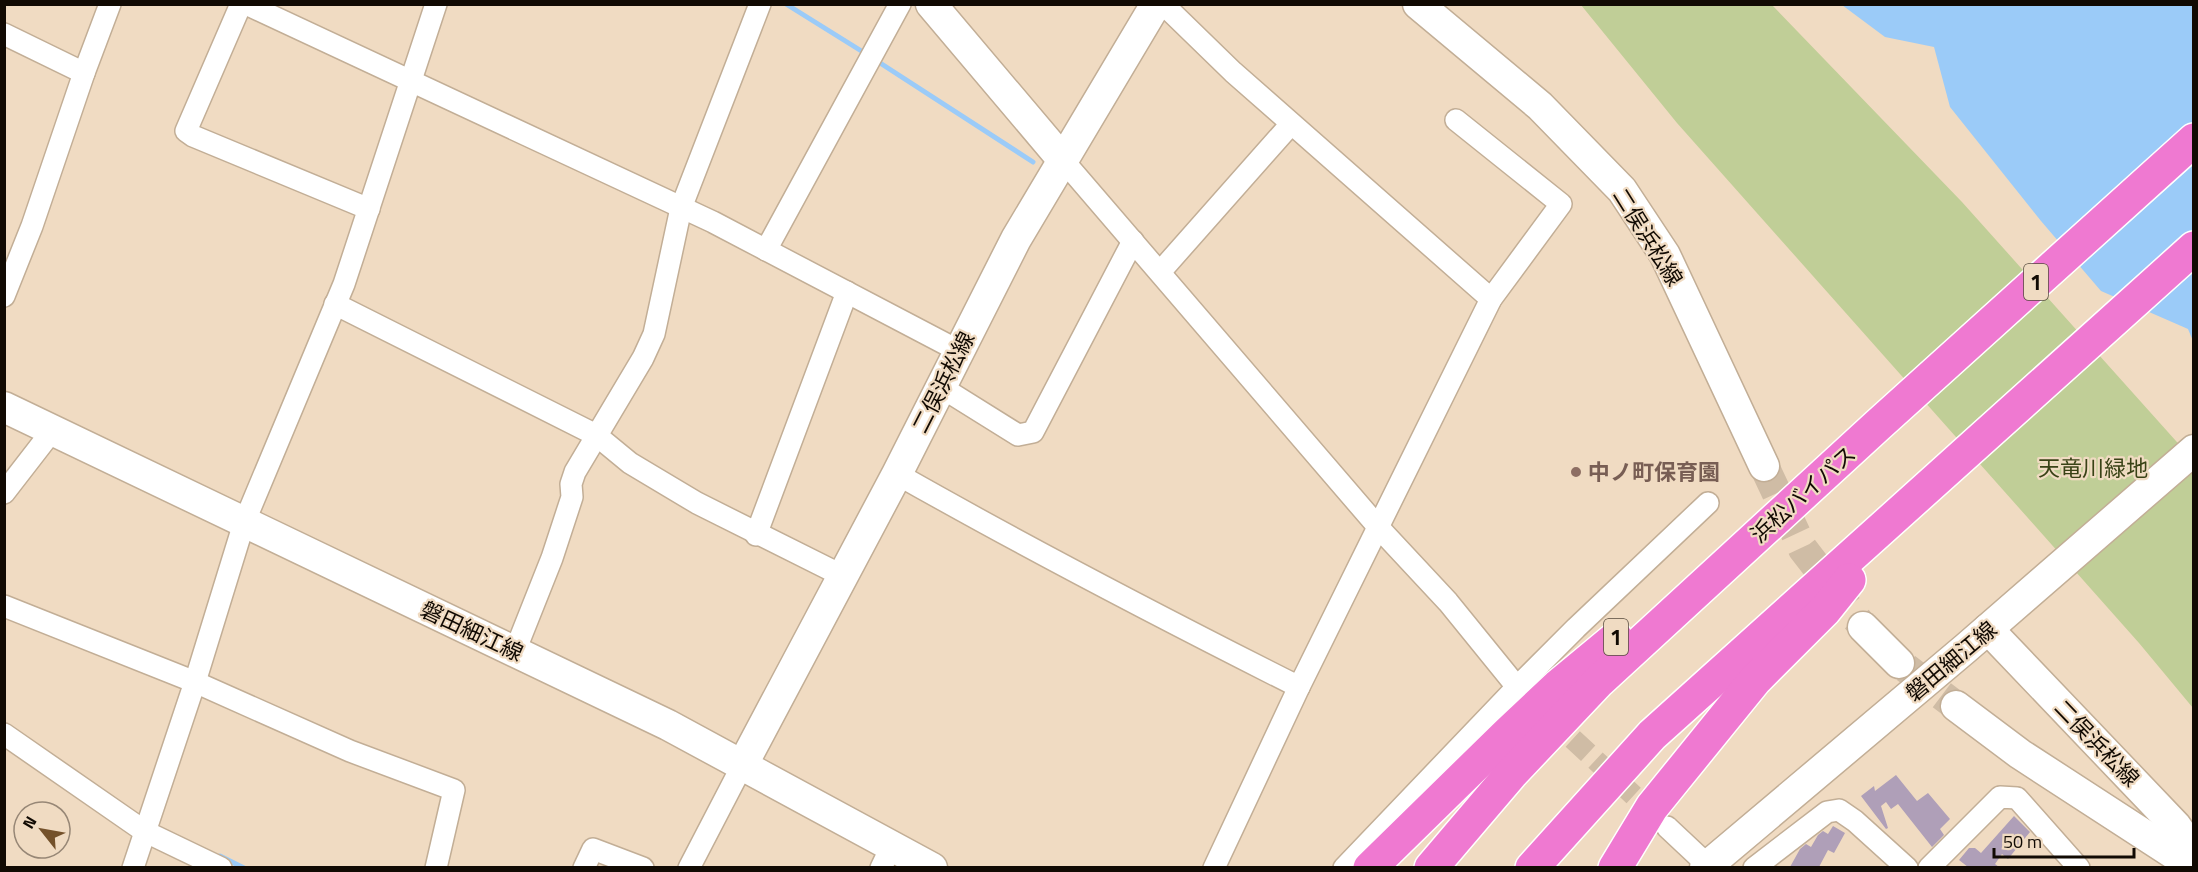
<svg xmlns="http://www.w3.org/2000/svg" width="2198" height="872" font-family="'Titillium Web','Noto Sans JP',sans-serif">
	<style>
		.green { fill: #c0ce97 }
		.water { fill: #9bcbf8 }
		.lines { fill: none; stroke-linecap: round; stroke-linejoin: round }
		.stream { stroke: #9bcbf8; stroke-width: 5 }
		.building { fill: #af9fb8 }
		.street-tunnel { stroke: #cfbca5; stroke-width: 21; stroke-dasharray: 21 10; stroke-linecap: butt }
		.secondary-tunnel { stroke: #cfbca5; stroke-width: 30; stroke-dasharray: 30 15; stroke-linecap: butt }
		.street-casing { stroke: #c2ae96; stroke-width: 24 }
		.secondary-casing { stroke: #c2ae96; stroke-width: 33 }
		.highway-casing { stroke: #fff; stroke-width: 36 }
		.street { stroke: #fff; stroke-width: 21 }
		.secondary { stroke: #fff; stroke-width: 30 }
		.highway { stroke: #ef79d1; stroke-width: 33 }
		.education-dot { fill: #8d6e63; stroke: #f0dbc2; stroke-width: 2 }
		.labels { text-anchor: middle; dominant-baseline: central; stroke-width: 4.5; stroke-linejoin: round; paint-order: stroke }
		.shield { fill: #f0dbc2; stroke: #54493c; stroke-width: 1.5 }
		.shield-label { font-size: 21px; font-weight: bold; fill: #110a03 }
		.street-label { font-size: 22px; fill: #110a03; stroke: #f0dbc2 }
		.park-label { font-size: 22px; fill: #394216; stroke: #f0dbc2 }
		.education-label { font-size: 22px; font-weight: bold; fill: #785e54; stroke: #f0dbc2; text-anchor: start }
	</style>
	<rect width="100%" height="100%" fill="#f0dbc2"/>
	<!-- green -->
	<path class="green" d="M1581 5H1772L1962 202 2193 460V708L2139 643 1677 123Z"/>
	<!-- water -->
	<path class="water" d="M1842 5H2193V341L2188 329 2101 291 2041 221 1950 107 1934 47 1885 37Z"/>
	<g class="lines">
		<!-- stream -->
		<g class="stream">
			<path d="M786 4 863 52"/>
			<path d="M877 61 1033 162"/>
			<path d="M220 856 244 868"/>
		</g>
	</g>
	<!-- building -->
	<g class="building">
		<path d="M1896 775 1917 801 1928 793 1950 819 1940 829 1944 835 1932 847 1898 804 1891 809 1886 802 1881 806 1888 828 1886 829 1861 796 1874 786 1875 791Z"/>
		<path d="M2014 816 2030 832 2008 859 2002 854 1995 864 1999 867H1968L1959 860 1969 848H1975L1981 853Z"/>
		<path d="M1833 826 1845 833 1834 853 1828 850 1819 867H1790L1800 849 1806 844 1811 847 1818 835 1823 831 1828 834Z"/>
	</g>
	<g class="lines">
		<!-- street-tunnel -->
		<path class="street-tunnel" d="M1550 718 1657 817"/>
		<!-- secondary-tunnel -->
		<g class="secondary-tunnel">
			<path d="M1764 466 1803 549 1863 627"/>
			<path d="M1906 668 1956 706"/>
		</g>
		<defs>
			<g id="street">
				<path d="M241 4 186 131 193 136 369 209"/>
				<path d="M246 4 713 222 959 351"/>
				<path d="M1163 4 1233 72 1491 299"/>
				<path d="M4 34 84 73 110 4"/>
				<path d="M1062 159 1379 528 1448 602 1517 687"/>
				<path d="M766 250 900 4"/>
				<path d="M1160 272 1291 124"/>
				<path d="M4 296 32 226 84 73"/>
				<path d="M335 304 596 435 630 463 697 503 843 576"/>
				<path d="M941 387 1018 435 1033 432 1133 241"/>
				<path d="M897 474C1029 549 1164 619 1299 687L1491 299 1561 204 1456 120"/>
				<path d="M4 493 52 431"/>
				<path d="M756 535 847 292"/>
				<path d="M4 606 195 682 350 751 454 790 436 868"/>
				<path d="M515 651 552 558 572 497 571 484 575 472 643 358 654 334 681 208 760 4"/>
				<path d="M4 734 144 831 221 868"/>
				<path d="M1667 827 1699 857"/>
				<path d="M133 868 195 682 244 523 344 284 436 4"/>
				<path d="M584 868 593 849 643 868"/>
				<path d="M689 868 742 766"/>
				<path d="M881 868 892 845"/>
				<path d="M1214 868 1299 687"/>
				<path d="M1344 868 1517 687 1576 628 1708 503"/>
				<path d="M1754 868 1827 812 1839 810 1855 821 1907 868"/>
				<path d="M1929 868 2000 797 2017 798 2079 868"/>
			</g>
			<g id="secondary">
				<path d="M931 4 1062 159"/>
				<path d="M1418 4 1540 106 1622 190 1665 255 1764 466"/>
				<path d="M4 407 668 725 932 868"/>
				<path d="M1863 627 1899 663"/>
				<path d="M1988 629 2176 826 2190 846 2189 865"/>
				<path d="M1956 706 2020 754 2194 867"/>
				<path d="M742 766 897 474 1016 239 1156 4"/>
				<path d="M1705 868 1966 648 2194 450"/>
			</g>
			<g id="highway">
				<path d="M1370 868 1508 733 1558 686 1616 638"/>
				<path d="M1431 868 1511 774 1599 681 1878 425 2194 140"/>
				<path d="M1532 868 1652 735 2194 248"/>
				<path d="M1615 868 1652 807 1755 680 1825 610 1849 580"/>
			</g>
		</defs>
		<!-- street casing -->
		<use href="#street" class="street-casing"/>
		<!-- secondary casing -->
		<use href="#secondary" class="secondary-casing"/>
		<!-- highway casing -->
		<use href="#highway" class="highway-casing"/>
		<!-- street -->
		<use href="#street" class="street"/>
		<!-- secondary -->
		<use href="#secondary" class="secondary"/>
		<!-- highway -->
		<use href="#highway" class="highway"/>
	</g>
	<!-- markers -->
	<circle class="education-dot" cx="1576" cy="472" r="6"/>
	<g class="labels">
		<!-- shield labels -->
		<g class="shield">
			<rect x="2024" y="264" width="24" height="36" rx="4.5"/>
			<rect x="1604" y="619" width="24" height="36" rx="4.5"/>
		</g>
		<g class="shield-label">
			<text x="2036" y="282">1</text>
			<text x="1616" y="637">1</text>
		</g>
		<!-- street labels -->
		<g class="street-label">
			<text transform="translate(1648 237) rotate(58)">二俣浜松線</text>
			<text transform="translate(943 382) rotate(-63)">二俣浜松線</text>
			<text transform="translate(1803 494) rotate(-42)">浜松バイパス</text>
			<text transform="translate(472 631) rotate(25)">磐田細江線</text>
			<text transform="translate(1951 661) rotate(-40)">磐田細江線</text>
			<text transform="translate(2097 743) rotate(46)">二俣浜松線</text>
		</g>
		<!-- park labels -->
		<g class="park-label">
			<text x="2093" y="468">天竜川緑地</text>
		</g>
		<!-- education labels -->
		<g class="education-label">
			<text x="1588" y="472">中ノ町保育園</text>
		</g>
	</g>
	<!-- border -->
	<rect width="2198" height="872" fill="none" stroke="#110a03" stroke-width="12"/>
	<!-- north arrow -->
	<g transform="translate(42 830) rotate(301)"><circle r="28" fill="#f0dbc2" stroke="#978776" stroke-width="1.5"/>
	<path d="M0-4.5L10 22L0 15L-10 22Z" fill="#74512a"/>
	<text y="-9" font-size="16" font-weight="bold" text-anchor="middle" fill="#110a03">N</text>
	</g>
	<!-- scale -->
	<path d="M1994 848v9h140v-9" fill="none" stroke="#110a03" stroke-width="3"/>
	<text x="2003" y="848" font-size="18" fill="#110a03" stroke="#f0dbc2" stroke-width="4.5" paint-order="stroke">50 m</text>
</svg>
